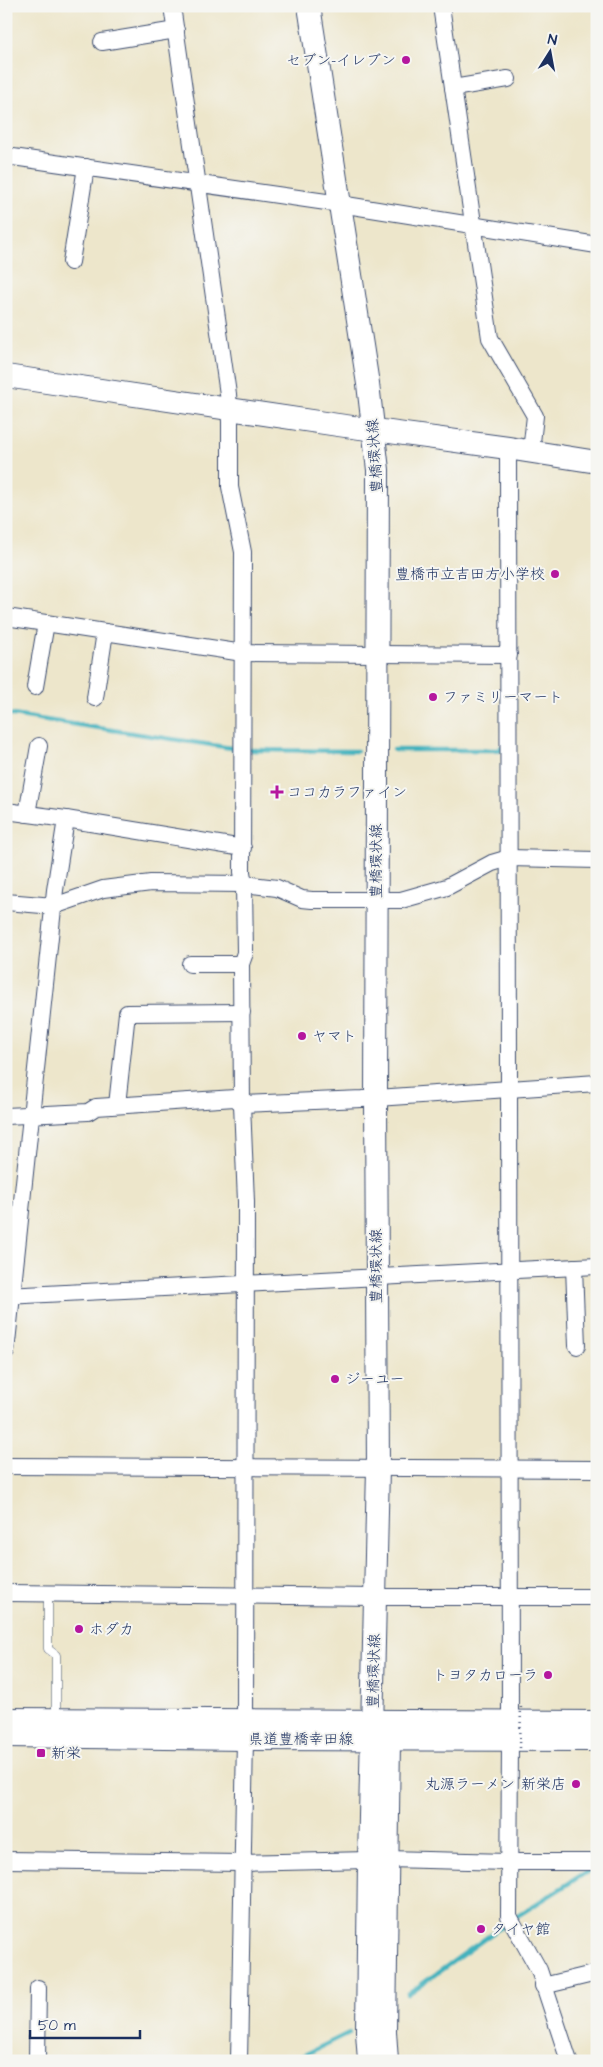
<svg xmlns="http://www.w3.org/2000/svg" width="603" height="2067" font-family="'Architects Daughter','Klee One',sans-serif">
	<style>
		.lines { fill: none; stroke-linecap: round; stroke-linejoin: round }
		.stream { stroke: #43b2be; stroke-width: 4.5 }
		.lane-casing { stroke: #3a4a6e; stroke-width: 9 }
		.street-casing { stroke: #3a4a6e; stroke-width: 18 }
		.secondary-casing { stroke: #3a4a6e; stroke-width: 24 }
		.lane { stroke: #fff; stroke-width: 8 }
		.street { stroke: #fff; stroke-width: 16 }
		.secondary { stroke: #fff; stroke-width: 22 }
		.path-bridge { stroke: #3a4a6e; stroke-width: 2.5; stroke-dasharray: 1 4; stroke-linecap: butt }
		.poi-dot { fill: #b5179e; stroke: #f6f6f2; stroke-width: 2 }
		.labels { text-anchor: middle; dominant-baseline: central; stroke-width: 4; stroke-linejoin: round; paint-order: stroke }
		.poi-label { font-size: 15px; fill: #1b2f5e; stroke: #f6f6f2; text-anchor: start }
		.street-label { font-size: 15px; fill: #1b2f5e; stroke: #f6f6f2 }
	</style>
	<rect width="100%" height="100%" fill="#f6f6f2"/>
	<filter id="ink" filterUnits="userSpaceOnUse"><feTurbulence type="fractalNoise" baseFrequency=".02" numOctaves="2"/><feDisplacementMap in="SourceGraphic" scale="10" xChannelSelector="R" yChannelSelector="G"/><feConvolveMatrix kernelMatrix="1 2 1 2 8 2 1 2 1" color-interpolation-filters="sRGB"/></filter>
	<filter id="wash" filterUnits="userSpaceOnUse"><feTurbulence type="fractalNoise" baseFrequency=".0096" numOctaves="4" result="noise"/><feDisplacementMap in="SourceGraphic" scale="20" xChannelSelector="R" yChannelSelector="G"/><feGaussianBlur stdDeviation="1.12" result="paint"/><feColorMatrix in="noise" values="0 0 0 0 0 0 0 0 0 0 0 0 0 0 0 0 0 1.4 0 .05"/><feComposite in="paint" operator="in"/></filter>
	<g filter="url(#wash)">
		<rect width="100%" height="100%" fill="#ede6cb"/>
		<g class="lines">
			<!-- stream -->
			<g class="stream">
				<path d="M6 714 238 749"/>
				<path d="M246 750 357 751"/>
				<path d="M394 750H501V747"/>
				<path d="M514 1918 593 1868"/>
				<path d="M408 1994 508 1922"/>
				<path d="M292 2061 349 2033"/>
			</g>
		</g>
	</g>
	<g filter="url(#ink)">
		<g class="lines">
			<defs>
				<path id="lane" d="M48 1593V1649L56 1655V1718"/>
				<g id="street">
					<path d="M172 6 228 394 230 422V487L243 552 242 872 244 884 245 953 241 964 242 1104 246 1202 245 1720"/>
					<path d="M441 6 490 338 535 416 531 451"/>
					<path d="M102 42 176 30"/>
					<path d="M453 88 508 79"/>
					<path d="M6 156 340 204 597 245"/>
					<path d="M71 262 86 167"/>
					<path d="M508 448 510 1722"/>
					<path d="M6 617 243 653 509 655"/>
					<path d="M35 687 46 623"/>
					<path d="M95 698 105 632"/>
					<path d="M6 811 66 819 243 848"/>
					<path d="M27 814 39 746"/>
					<path d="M6 902 54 906 103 889 151 883 244 884 277 888 302 899 312 900H401L447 887 492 863 509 858 597 860"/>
					<path d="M190 964H241"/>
					<path d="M117 1105 127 1013 242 1012"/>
					<path d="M6 1116 88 1112 96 1107 235 1098 242 1104 362 1099 597 1083"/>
					<path d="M574 1267 577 1346"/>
					<path d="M6 1296 597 1266"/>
					<path d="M6 1352 55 890 66 819"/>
					<path d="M6 1466 597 1469"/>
					<path d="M6 1593 375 1597H597"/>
					<path d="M510 1739 509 1916 539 1970 569 2061"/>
					<path d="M387 1859 508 1862H597"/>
					<path d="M6 1860 242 1863 369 1860"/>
					<path d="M543 1986 597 1973"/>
					<path d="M37 2061 38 1988"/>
					<path d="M239 2061 245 1739"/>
				</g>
				<g id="secondary">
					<path d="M309 6 368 384 378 470 376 1098 378 1468 369 1860 367 2032 369 2061"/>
					<path d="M6 376 338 425 508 448 597 462"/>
					<path d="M6 1719 597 1722"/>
					<path d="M380 1729 389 1740 385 2031 387 2061"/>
					<path d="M6 1736 245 1739 597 1740"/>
				</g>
			</defs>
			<!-- lane casing -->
			<use href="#lane" class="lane-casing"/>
			<!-- street casing -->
			<use href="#street" class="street-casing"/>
			<!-- secondary casing -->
			<use href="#secondary" class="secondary-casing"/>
			<!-- lane -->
			<use href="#lane" class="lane"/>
			<!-- street -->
			<use href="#street" class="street"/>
			<!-- secondary -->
			<use href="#secondary" class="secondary"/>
			<!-- path-bridge -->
			<path class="path-bridge" d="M520 1748 521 1705"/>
		</g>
	</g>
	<!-- markers -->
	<g class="poi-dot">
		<circle cx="406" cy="60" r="5"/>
		<circle cx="555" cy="574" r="5"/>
		<circle cx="433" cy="697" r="5"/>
		<path d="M274.5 784.5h5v5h5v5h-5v5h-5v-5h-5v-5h5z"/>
		<circle cx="302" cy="1036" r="5"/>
		<circle cx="335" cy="1379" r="5"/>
		<circle cx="79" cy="1629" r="5"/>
		<circle cx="548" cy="1675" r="5"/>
		<rect x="36" y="1748" width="10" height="10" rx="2.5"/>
		<circle cx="576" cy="1784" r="5"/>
		<circle cx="481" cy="1929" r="5"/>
	</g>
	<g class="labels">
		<!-- poi labels -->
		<g class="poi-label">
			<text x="396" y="60" text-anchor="end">セブン-イレブン</text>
			<text x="545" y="574" text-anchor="end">豊橋市立吉田方小学校</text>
			<text x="443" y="697">ファミリーマート</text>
			<text x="287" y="792">ココカラファイン</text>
			<text x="312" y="1036">ヤマト</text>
			<text x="345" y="1379">ジーユー</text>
			<text x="89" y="1629">ホダカ</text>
			<text x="538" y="1675" text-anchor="end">トヨタカローラ</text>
			<text x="51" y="1753">新栄</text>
			<text x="566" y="1784" text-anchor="end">丸源ラーメン 新栄店</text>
			<text x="491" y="1929">タイヤ館</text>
		</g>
		<!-- street labels -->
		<g class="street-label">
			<text transform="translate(375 456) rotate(-94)">豊橋環状線</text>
			<text transform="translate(376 861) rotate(-90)">豊橋環状線</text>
			<text transform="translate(376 1266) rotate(-90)">豊橋環状線</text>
			<text transform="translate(374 1671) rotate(-89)">豊橋環状線</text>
			<text x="301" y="1739">県道豊橋幸田線</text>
		</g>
	</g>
	<!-- margin -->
	<rect width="603" height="2067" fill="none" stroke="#f6f6f2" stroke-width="25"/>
	<!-- north arrow -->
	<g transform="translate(550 52) rotate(11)" stroke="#f6f6f2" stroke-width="4" paint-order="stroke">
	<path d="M0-4L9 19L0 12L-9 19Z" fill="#1b2f5e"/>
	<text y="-8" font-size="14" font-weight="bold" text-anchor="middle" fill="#1b2f5e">N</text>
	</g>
	<!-- scale -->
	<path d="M30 2030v8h110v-8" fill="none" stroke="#1b2f5e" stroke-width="2.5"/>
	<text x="38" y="2030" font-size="15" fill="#1b2f5e" stroke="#f6f6f2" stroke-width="4" paint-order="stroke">50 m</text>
</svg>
